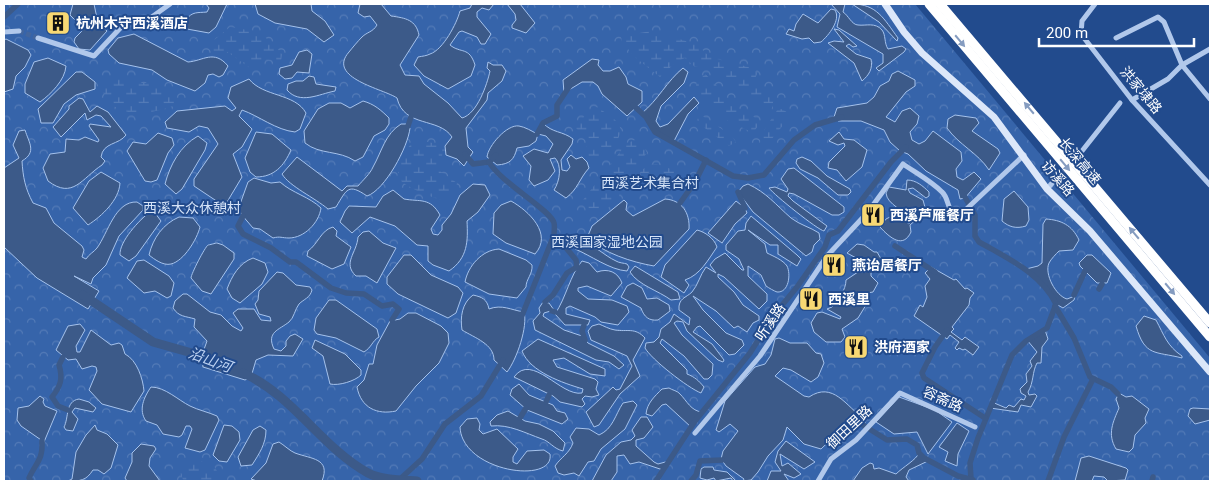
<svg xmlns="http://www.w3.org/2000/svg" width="1214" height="485" font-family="Roboto,'Noto Sans SC',sans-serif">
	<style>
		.forest { fill: url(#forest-crowns) }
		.wetland { fill: url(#wetland-marsh) }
		.water { fill: #3c5a89; stroke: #a5c2ec }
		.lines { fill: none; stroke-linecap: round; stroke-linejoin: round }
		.canal { stroke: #3c5a89; stroke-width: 5.5 }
		.river { stroke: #3c5a89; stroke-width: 9 }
		.street-tunnel { stroke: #43669e; stroke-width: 5; stroke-dasharray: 5 2.5; stroke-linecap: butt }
		.street { stroke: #b1c8eb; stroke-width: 5 }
		.secondary { stroke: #dce7f9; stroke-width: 7 }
		.highway { stroke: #fff; stroke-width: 9 }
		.oneway { fill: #859cc0 }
		.labels { text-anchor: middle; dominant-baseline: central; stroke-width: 4; stroke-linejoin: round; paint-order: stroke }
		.poi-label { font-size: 14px; font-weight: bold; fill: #fff; stroke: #224b8d; text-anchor: start }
		.street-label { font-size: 14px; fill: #fff; stroke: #224b8d }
		.park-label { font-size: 14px; fill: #d6e4f8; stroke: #224b8d }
		.water-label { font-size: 15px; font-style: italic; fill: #bdd2f2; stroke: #224b8d }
	</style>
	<defs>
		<pattern id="forest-crowns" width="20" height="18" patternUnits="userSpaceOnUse" patternTransform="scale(1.25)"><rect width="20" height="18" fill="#3664aa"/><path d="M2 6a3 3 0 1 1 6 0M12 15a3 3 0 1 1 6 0" fill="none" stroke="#547bb7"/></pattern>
		<pattern id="wetland-marsh" width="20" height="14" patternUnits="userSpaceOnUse" patternTransform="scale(1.25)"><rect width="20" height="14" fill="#3664aa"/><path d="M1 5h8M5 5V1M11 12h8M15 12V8" fill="none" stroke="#547bb7"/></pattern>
	</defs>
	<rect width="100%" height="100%" fill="#224b8d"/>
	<!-- forest -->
	<path class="forest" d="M4 4H915L1210 358V481H4Z"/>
	<!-- wetland -->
	<g class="wetland">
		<path d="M230 27C254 31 266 33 282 54L281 61 264 59 257 65 250 68 226 51H212L208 45Z"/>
		<path d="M652 31 696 44 708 55 717 59 756 69 757 74 753 83 760 88 775 91 772 108 766 113 705 64 695 67 685 58 676 62 660 77 636 58 622 42 621 36Z"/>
		<path d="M705 74C717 83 724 98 734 108 746 110 752 114 760 123L753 133 727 120 698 97 696 84Z"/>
		<path d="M116 78 133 83H155L165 92 177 96 173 106C157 112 133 117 117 108 111 105 105 95 101 90L106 79Z"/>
		<path d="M597 107C618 121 630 126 611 149 606 154 603 159 597 164L584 155 588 142 576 128 588 111Z"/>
		<path d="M781 109 787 112 789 118 766 146 760 143C762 129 770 123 777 110Z"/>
		<path d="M700 114C709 121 732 134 736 142L729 146 698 123 697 118Z"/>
		<path d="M415 139 441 145C445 154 439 162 441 172L457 183 455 193 448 201C436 200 404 187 397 177L403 154Z"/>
		<path d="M635 140 643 145 647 153 628 176H622L618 180 621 186 619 197 601 215 586 207 583 200 627 143Z"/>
		<path d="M656 164 680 172 682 179 667 195C656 189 644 185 640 172L648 165Z"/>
		<path d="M196 461C208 462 223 467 215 481H184L179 472 185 463Z"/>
	</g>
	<!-- water -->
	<g class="water">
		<path d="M73 4H94L98 23 107 31 90 50 79 49 74 42 75 38 82 31V27L70 15Z"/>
		<path d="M206 4H227L216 27 209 33 187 29 186 20C192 11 198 13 207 12L209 8Z"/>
		<path d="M255 4H311L312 11 325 21 334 35 324 42 307 29 275 23 258 14Z"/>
		<path d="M360 4H381L391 16C406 18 416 20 419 35L400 65 405 75 419 76 424 84 448 103 462 118C477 114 487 85 490 71L487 68 488 62 493 65H502L506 71 502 81 488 93 487 100 466 128 468 147 473 152 464 166 457 159 446 155 445 146 452 137C439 117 404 128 397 98 384 89 326 78 349 52 353 47 358 41 362 37 367 32 373 32 377 25L370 16 364 17 358 13Z"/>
		<path d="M472 4H494L489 10 482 8 477 12V17L491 34 485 44H481L477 37 462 31 459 32 450 45C461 54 469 46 475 65L471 76 448 89 424 76 414 65 418 57C423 56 426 56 430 54 443 50 457 23 460 11L470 8Z"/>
		<path d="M507 4H520L535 23 526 33 512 28V25L516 20 515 14Z"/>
		<path d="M831 4H845L843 12C848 15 852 25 858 25 866 26 875 22 882 30 886 35 884 43 888 49L902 46 906 49 904 52 879 71 876 68 883 63V54L837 27 840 14Z"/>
		<path d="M852 4C877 4 884 19 898 38L897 41 879 22Z"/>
		<path d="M831 9 835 10C841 20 829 35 821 42L814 43 809 38 802 39 786 34 789 29 794 31 796 24 803 14 818 23Z"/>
		<path d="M834 29 839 30 857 46 853 47 849 44 846 46 856 54 871 59C873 69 869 75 862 81L854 63 828 43 834 41 844 42Z"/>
		<path d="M134 34 188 62C203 61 214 49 228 66L223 75 219 77 213 74 208 75 205 83 195 91 167 80 152 70 119 63 109 54 108 50 118 38Z"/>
		<path d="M6 39 28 50 31 55 25 67 16 76 13 89 4 92V40Z"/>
		<path d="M307 50 312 54 309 73 297 72 292 78 285 79 279 74 280 68 292 65 299 52Z"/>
		<path d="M48 58 66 66C65 80 51 94 40 102L25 93V84L34 62Z"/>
		<path d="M592 59 599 60 598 65 603 71H610L619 67 626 77 628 84 642 91V102L627 116 602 94 598 86 593 82H582L564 93 563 80Z"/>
		<path d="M683 68 688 72 684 83 661 106 656 121 660 127 668 124 694 97 699 103 688 114 673 143 655 132 642 113C658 100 667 81 683 68Z"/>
		<path d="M898 71 915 80V86L906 92 886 117 895 122 902 111 910 108 919 116 917 124 910 132 912 140 919 144 925 141 933 131 961 152 962 161 956 169 957 177 963 180 974 172 981 179 965 198 960 199 958 190 926 171 908 154 900 151 890 142 884 130 861 121H838L834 117 837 108 867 103 874 97 880 86 889 81 892 74Z"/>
		<path d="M76 72H82L95 82V89L76 95 64 104 53 123H41L38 109Z"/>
		<path d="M309 76 314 77 316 84 336 87 335 91C319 94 300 105 287 90L288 84 296 81H303Z"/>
		<path d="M249 79C263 97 295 93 306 113L300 129 295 132C276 130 259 116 242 110L239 116 252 129 242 147 233 154 242 177 227 202H218L194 186V179L218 144 208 128 199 126 189 132 167 128 165 122 177 111 225 106 232 111 236 108 228 98 231 87Z"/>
		<path d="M79 98 83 99 90 112 97 106 108 112 126 135C119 145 103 142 101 157L105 161 102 165C82 178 73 200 48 181L43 168 50 154 65 152 66 139 79 140 85 137 98 142 99 140 89 126 90 124 111 127 101 116 96 115 87 120 85 113 61 137 53 127 69 109V106Z"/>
		<path d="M363 101C374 104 381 110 389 118V124L385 130 374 136 363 157 355 161C339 150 320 155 305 143L304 131 318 109 329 103H341L350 108Z"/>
		<path d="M955 115 976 118 979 123 972 131 998 149 1000 153 989 170C978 153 959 145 947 128L948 119Z"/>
		<path d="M543 123C552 133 563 131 573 139L572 144 561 160 562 170 567 171 570 167 567 159 571 155 576 159 582 157 587 162 589 168C579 179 578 189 566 198L554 190C560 181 562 165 555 158L550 159 555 171 548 180 534 186 529 180 531 166 523 156 534 149 548 153 553 144 546 136 538 134 536 141 529 146 517 148C514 160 510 164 497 165L487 157C488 146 507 124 519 126 525 127 532 131 537 134Z"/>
		<path d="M401 124H406L410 128C408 147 385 190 367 196 348 183 347 189 336 207L328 209C315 198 289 186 282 174L297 157 342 191 347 186H358C363 180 370 174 373 167 382 151 385 134 401 124Z"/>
		<path d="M25 130C29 143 37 152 22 161 23 177 25 188 33 203L46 208 54 223 82 246 84 250 82 257 86 259C89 254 94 252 97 248 108 233 115 201 137 202L143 206V210L119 236 106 265 93 278 91 284 74 276 99 291 88 309 37 278 4 247V168L19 158 13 145 19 131Z"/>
		<path d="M256 132 272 134 291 150C284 166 274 177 256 177L250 172 245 158Z"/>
		<path d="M839 132 844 139 854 140 867 150 862 167 846 181 837 170 828 168 829 162 845 146 844 143 838 145 829 141Z"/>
		<path d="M158 133 172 138 174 145 168 153 157 180 151 182 145 181 127 151 133 142 146 144Z"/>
		<path d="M198 136 207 143 205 150 182 189 176 194 165 184C170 165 180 146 198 136Z"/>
		<path d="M802 157 811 161 827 176 850 189 851 192 848 195H838L818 178 800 169 796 163 797 159Z"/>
		<path d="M794 168 844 207V212L839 215H832L794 194 789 193 788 196 793 201 827 226 824 231C818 230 774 195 769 188L775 187 787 192 788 189 781 179 788 169Z"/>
		<path d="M101 172 120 183C119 200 102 216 88 225L73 208 89 181Z"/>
		<path d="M254 178 271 183 280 182C292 193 310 197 321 208 319 223 304 238 289 238 282 238 280 236 273 238L260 229 253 228 241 214 239 207 248 182Z"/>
		<path d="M907 180C916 180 923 186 929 192V196L926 198 913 188 908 189 910 193 923 200 926 211 910 225 911 232C903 249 890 238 880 227L886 219 896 214 909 224 911 220C905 210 887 205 886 193L889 187 906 190Z"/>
		<path d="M473 184 485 185 490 195 478 212 467 221C468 241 468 258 449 271L433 265 428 261V246L417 245 395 226 370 217 352 233 340 222 345 211 349 206 376 207 383 196 393 190 404 199C420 202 430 197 440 215L431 229 433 234 438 235 442 230V225L451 214 460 195Z"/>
		<path d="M748 184C767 193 775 204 791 218 800 225 810 227 819 233L820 239 814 245 812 252 806 256 753 212 738 192 743 186Z"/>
		<path d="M1014 191 1028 207 1029 220 1026 226C1016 229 1009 227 1002 221L1004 199Z"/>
		<path d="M665 199C682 200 690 213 689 229L654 266C631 262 604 253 587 238L592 226 624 200 627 203 626 210 633 216Z"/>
		<path d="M511 201C529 211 553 234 535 254L506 243 493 234 494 213 501 205Z"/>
		<path d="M736 201 745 208 747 213 735 224 722 243 708 233Z"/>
		<path d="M150 212 155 213 161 221 136 256 129 261 120 255C119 242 139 220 150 212Z"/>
		<path d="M751 216 797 255 801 259 797 266 778 254V245H770L748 230 765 244 767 253C773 256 783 260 787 266 791 274 789 293 777 292 774 291 769 288 766 286L761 275 748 266V276L767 294V301L759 309 724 277 718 274V277L734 292 743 305 759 316V320L753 323 747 332 738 326 734 328 716 311 693 296 703 310 726 333 742 340 744 345 735 354 729 355 700 326 697 327 693 332 712 344 724 360 723 362 718 360 687 331 683 322 677 321 674 323 682 335 713 364 712 375 708 379H704L684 356 662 339 660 343 687 370V374C695 377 699 381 704 387L701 393C688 388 651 359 645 348L646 343 654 342 659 337 661 329 670 322 674 314 689 325 690 318 679 310C678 298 686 298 692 292 698 285 700 275 706 267L716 273 710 265 715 259 725 253 742 270H744L739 259 726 250V245L738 231 745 230 746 223Z"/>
		<path d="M179 217 193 218 200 227C197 239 184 261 171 264 163 266 154 259 149 255 153 238 163 224 179 217Z"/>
		<path d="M1046 219C1061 220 1072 225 1079 240L1073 250 1059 251C1056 254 1051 259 1049 263 1044 274 1056 296 1067 299L1075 296 1074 300 1063 308 1056 304 1050 291 1026 269 1038 266 1042 263 1043 224Z"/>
		<path d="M333 227 337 231 336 236 351 247 344 264 332 269 307 256 308 251C318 244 321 230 333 227Z"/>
		<path d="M697 230C705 232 714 238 717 247 708 260 700 275 685 280L689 285 684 293 661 277 665 265Z"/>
		<path d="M369 231 383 243 396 248 377 283 366 276H356C342 263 357 253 358 237L363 232Z"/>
		<path d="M580 242C596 245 603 255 616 261 619 263 624 263 627 264L629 267 627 271C610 270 590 255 575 249Z"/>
		<path d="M217 243 223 245 234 253V259L211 294 202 291 191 278C191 274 205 247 208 245 209 245 216 243 217 243Z"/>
		<path d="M857 244 864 245 874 252H877L883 262 871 273V276L878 283 873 292 867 293 866 305 858 318 842 329 845 337 841 342H826L814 332 811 323 817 313 822 312 840 319 841 317 827 309 832 307C838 300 846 290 846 280L858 272H866L869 269V265L847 253Z"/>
		<path d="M499 249 526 260 532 265C533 274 526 279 526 287L517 298 489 294 465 282C468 266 482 250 499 249Z"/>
		<path d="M404 255H411L431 275 458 287 463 293 456 313 448 318 398 294 387 284V277Z"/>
		<path d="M1087 255H1092L1111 273 1107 283H1097L1080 266 1079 263Z"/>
		<path d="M253 258 265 263 268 272 262 284 240 303 232 298 227 289C232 276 239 263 253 258Z"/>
		<path d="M144 260 169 276 174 283 171 296 167 298 155 291 144 293 127 278 137 261Z"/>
		<path d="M582 261 589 263 597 272C608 268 618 272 622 283L611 296 587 286 578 288V291L588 299 612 300 627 306 629 312 618 325 601 322 595 317 570 306 566 308V314L590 320 588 325H565L555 314C566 298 570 275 582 261Z"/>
		<path d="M635 266 678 292 680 299 671 300C659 291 638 285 630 272Z"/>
		<path d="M931 267 954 280 956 279 965 289 967 288 974 293 970 298 969 305 952 327 954 329 951 332 962 340 965 337 979 347 973 355 965 349 963 350 959 348 957 350 955 348 959 342 950 335 947 339 914 316 920 305 923 307 927 297 925 286 930 279 925 273Z"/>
		<path d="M277 272 283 273 296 285 310 287 312 290C310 298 304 299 299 304 295 309 294 318 289 322 279 330 266 332 274 349L281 351 286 346V341L290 336 295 334 303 339 293 356 268 355 256 360 251 377 245 380 203 367 202 355 207 341 194 327 195 319C185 316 179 317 173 308L175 301 183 294H187L210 312 221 315 232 326 241 331 243 328 233 313 238 309H254L261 320 271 321 270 317 259 314 255 304 258 300 259 291Z"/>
		<path d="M633 283 642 288 647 299 657 298 669 305 670 311 658 320C649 321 644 317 641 308L621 297 627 286Z"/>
		<path d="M473 295C482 297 487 299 489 309 502 304 511 310 524 312 528 326 517 359 507 372L494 360C494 344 475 338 462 330 460 317 462 303 473 295Z"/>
		<path d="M329 300H336L377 329 379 337C372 341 372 347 364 352L336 338 317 334 314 330 316 318Z"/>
		<path d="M543 302 549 303 554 310 544 313 543 316 564 330 582 336 588 343 614 356 624 365 619 369 609 362 596 360 535 330 533 321 540 313 539 308Z"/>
		<path d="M408 313H416L441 326 448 333 449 343 439 363 416 386 396 411C377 415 361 408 357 387L364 380 369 364H373L377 345 390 321 400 319Z"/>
		<path d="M1144 316 1156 320C1164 335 1167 346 1182 356V358C1155 351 1145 357 1136 326Z"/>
		<path d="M80 324 85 330 76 346 77 352H80L91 330 111 345 119 343 122 345 125 354C137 360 143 379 144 391L131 412 102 404 89 390 97 371 96 367 92 366 82 369 76 359 68 360 56 350 68 326Z"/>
		<path d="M599 324C604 326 609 329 615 330 627 332 635 327 645 338L633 360 640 376 620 394 599 425 594 427 586 412 613 387 616 390 620 389 632 366 627 356 591 340 588 331 592 326Z"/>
		<path d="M1045 330 1048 339 1042 347 1041 363H1037C1032 372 1034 382 1028 392L1029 395 1035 394 1037 396 1031 407 1021 405 1018 412 990 408 992 402 1006 408 1009 405 1014 407 1021 399 1024 400 1026 396 1021 393 1020 389 1027 382 1026 374 1032 366 1030 361 1037 352 1027 340Z"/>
		<path d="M779 338 790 343H807L816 353 821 354 824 363 818 377 811 382 791 370 783 368 775 376 804 396 809 397C833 381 846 406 864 419L865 423 855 428 842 429 821 449 804 444 787 427 783 440 768 456 758 472 751 480 743 481 744 479 726 466 721 459 723 451 738 431 730 424 719 432 716 430 725 401 755 367 765 364 771 355 775 339Z"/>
		<path d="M538 339 605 369V376L590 374 564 358 553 360 557 367 595 379 598 382 596 389 599 395 592 397 585 396 582 399 585 404 582 407 560 402 553 396 514 377C532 352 561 397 582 393L583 389C563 383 530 372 522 351Z"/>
		<path d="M315 340 345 354 361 370V375C355 381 339 386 330 384L323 356 312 348Z"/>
		<path d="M519 384 529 395 553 405 557 411 565 413 568 419 562 424 527 410 510 395 512 389Z"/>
		<path d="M151 387C165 387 178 400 190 406 198 410 208 412 217 416L219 420 205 450 200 452 185 448 192 429 190 426H186L182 435 179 437 163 434 157 425 146 421C138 410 144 397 151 387Z"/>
		<path d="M669 388C672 390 678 391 680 394 687 401 691 411 702 412L691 427 666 404 662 405 652 416 646 414C647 403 655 396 662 389Z"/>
		<path d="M1119 393 1126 397 1132 396 1149 409 1145 418 1146 423 1135 435 1133 448 1129 452 1116 449C1107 434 1113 422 1119 408L1116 399Z"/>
		<path d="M40 396 44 399 43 402 45 406 57 411 44 442 21 426 17 420 18 408 29 406Z"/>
		<path d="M899 397 935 410 952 422 928 454 917 432 894 434 876 422Z"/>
		<path d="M79 399 89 402 96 408 93 412 75 408 72 412 78 419 73 431 66 430 64 427C69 418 65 401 79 399Z"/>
		<path d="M633 401 637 405 625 429 601 449 594 461 588 462 579 476 574 473 564 475 558 473 555 466C561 457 569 454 573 443L570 437 576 428 589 429 599 435C613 429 615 415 623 403Z"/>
		<path d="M1193 408 1210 409V420L1195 424 1188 416 1190 409Z"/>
		<path d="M508 411 525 421 539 424 553 431 565 443 563 451C554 449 549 441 542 439 525 433 509 424 491 426L490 422 497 415Z"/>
		<path d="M641 417H647L653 427 644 438 636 440V446L654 462 658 464 669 461 663 470 639 462 630 464 624 455 617 456V472L611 481H592L606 455 621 442 631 440 635 436 632 430Z"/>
		<path d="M477 418 480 424 479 430 483 434 497 429 518 449 513 457V462L517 464 527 451 544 450 550 454C555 485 462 472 460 427L467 419Z"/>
		<path d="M957 423 969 431 958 454 957 466 945 461 948 452 939 447Z"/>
		<path d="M95 425 97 430 107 434 118 445 111 468 104 474 98 470H93C86 481 80 481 68 481L72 479 76 452 86 435Z"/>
		<path d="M224 425 232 426 239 432 240 440 227 462 219 461 213 455Z"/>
		<path d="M260 426 266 430C266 444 259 454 252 465L241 466 238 457 253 430Z"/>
		<path d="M786 441 815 462 804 469 780 454 782 466 788 463 801 474 794 478 784 474 789 481H767L771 471H781L775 462 778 451Z"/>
		<path d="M279 442C284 445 290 451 295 453 311 459 331 458 322 481H257L251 479 266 463 273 444Z"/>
		<path d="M141 444 154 446 156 449 150 458 149 466 160 481H127L125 478 132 462V453Z"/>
		<path d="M919 453 930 460 909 470 906 477 909 481H853L862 468 870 463 873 464 874 469 879 468 896 474C903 467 916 460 919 453Z"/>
		<path d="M1089 456 1126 468 1128 470 1125 480 1108 481 1104 477 1094 476 1092 481H1075L1081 458Z"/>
		<path d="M704 467H713L714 470 727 472 736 481H733L731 478 716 481 714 478 707 480 700 478 701 469Z"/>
	</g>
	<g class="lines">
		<!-- canal -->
		<g class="canal">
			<path d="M4 17 18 4"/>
			<path d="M633 105 646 117 655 132 733 176 748 178 764 175 794 140 815 125 842 117"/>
			<path d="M408 126 411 117"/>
			<path d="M537 134 543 123 557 116V105L569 87"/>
			<path d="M465 154 473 164 489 162 496 155"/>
			<path d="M489 162C501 183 551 210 554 223 555 227 554 232 554 235L521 318"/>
			<path d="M738 192 745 208"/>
			<path d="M962 192 975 215V236L979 242C1007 258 1041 273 1056 304L1047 328 1026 341 1012 355 978 438 970 463 971 479"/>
			<path d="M680 203 695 182 706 160"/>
			<path d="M243 216 238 226 243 234 271 248 290 262H296L331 288 346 293 364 294 382 306 393 304 399 309 392 320"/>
			<path d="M895 246 935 272"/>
			<path d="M1099 289 1102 284"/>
			<path d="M1074 295 1085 271"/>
			<path d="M545 302 553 295 567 273 577 267 576 260 567 249 572 244 578 245"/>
			<path d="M1055 306 1074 338 1090 377 1111 387 1118 394"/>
			<path d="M552 311 555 312"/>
			<path d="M584 325 582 331 585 340"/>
			<path d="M947 330 935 347 922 373 924 378 985 418"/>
			<path d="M63 357 59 365C63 378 61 386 52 397L58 406 68 410"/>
			<path d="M546 402 549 395"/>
			<path d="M520 418 526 408"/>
			<path d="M863 425 887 440 907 439 917 445 919 453 924 458 958 476 973 480"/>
			<path d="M399 480 422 459 445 424 481 396 503 360"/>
			<path d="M31 481 29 478C36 462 43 461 42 441"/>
			<path d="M656 481 695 421 750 353 774 315 797 287 825 247 829 235 838 231 891 162 906 147"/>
			<path d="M691 481 696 475 700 461 722 460"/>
			<path d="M1048 481 1064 437 1093 379"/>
			<path d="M1152 481 1153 477"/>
		</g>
		<!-- river -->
		<g class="river">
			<path d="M83 295 153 342 213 359"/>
			<path d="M243 373C293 395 321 447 368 473 381 480 402 480 417 481"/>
		</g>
		<!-- street-tunnel -->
		<g class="street-tunnel">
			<path d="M19 31 38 38"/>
			<path d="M1060 174 1082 151"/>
		</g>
		<!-- street -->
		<g class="street">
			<path d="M1095 4 1082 21 1081 34 1132 100 1210 185"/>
			<path d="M4 32 19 31"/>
			<path d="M38 38 94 56 125 23 149 19 170 4"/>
			<path d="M1116 38 1158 17 1164 22 1182 65 1210 99"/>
			<path d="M1132 100 1168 79 1182 65 1210 49"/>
			<path d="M1082 151 1120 103"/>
			<path d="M1047 189 1060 174"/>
			<path d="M695 433 760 356 827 256 868 212 903 164C916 173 931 181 942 192 950 199 946 213 959 216L1024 155"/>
			<path d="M818 481 831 459 856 440 900 393 975 427"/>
		</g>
		<!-- secondary -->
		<path class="secondary" d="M885 4 904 32 922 53 994 117 1047 189 1090 231 1210 372"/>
		<!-- highway -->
		<g class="highway">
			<path d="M929 4 1210 337"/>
			<path d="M940 4 1210 323"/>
		</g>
	</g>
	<!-- one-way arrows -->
	<defs><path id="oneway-solid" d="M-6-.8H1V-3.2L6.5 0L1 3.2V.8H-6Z" transform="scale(1.25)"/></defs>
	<g class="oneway">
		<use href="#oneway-solid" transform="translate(960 41) rotate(50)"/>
		<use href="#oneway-solid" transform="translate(1029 108) rotate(-130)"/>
		<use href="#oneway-solid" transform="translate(1065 165) rotate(50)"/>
		<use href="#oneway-solid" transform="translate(1134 233) rotate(-130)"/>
		<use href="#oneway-solid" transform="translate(1170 289) rotate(50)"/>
	</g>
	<!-- icons -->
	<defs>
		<symbol id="building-square" viewBox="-11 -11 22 22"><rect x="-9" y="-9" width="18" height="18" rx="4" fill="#f7d873" stroke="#224b8d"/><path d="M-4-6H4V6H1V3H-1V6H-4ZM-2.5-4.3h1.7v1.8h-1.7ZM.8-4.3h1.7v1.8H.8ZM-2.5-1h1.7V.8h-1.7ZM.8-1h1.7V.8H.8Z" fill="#111"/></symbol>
		<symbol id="restaurant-square" viewBox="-11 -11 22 22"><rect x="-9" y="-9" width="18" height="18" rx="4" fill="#f7d873" stroke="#224b8d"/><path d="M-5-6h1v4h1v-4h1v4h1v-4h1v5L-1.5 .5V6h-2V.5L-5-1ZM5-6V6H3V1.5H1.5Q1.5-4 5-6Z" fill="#111"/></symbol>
	</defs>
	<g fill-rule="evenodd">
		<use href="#building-square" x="44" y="9" width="28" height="28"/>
		<use href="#restaurant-square" x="859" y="201" width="28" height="28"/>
		<use href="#restaurant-square" x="820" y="251" width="28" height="28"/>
		<use href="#restaurant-square" x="797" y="285" width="28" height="28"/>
		<use href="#restaurant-square" x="842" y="333" width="28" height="28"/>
	</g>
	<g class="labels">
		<!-- poi labels -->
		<g class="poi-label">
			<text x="76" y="23">杭州木守西溪酒店</text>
			<text x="890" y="215">西溪芦雁餐厅</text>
			<text x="852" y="265">燕诒居餐厅</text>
			<text x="828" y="299">西溪里</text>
			<text x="874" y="347">洪府酒家</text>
		</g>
		<!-- street labels -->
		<g class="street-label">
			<text transform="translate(1141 90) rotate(50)">洪家埭路</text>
			<text transform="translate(1080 161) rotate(50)">长深高速</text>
			<text transform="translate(1058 178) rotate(49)">访溪路</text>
			<text transform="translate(770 322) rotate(-56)">听溪路</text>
			<text transform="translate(943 399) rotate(24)">容斋路</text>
			<text transform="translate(849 427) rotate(-43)">御田里路</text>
		</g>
		<!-- park labels -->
		<g class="park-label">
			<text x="650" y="183">西溪艺术集合村</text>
			<text x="192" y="208">西溪大众休憩村</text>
			<text x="607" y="242">西溪国家湿地公园</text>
		</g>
		<!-- water labels -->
		<g class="water-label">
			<text transform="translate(210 360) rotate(20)">沿山河</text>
		</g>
	</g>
	<!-- border -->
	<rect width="1214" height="485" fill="none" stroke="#ffffff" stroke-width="10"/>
	<!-- scale -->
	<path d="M1039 38v8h155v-8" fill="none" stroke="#ffffff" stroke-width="2.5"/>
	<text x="1046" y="38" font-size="15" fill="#ffffff" stroke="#224b8d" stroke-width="4" paint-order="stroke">200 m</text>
</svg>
